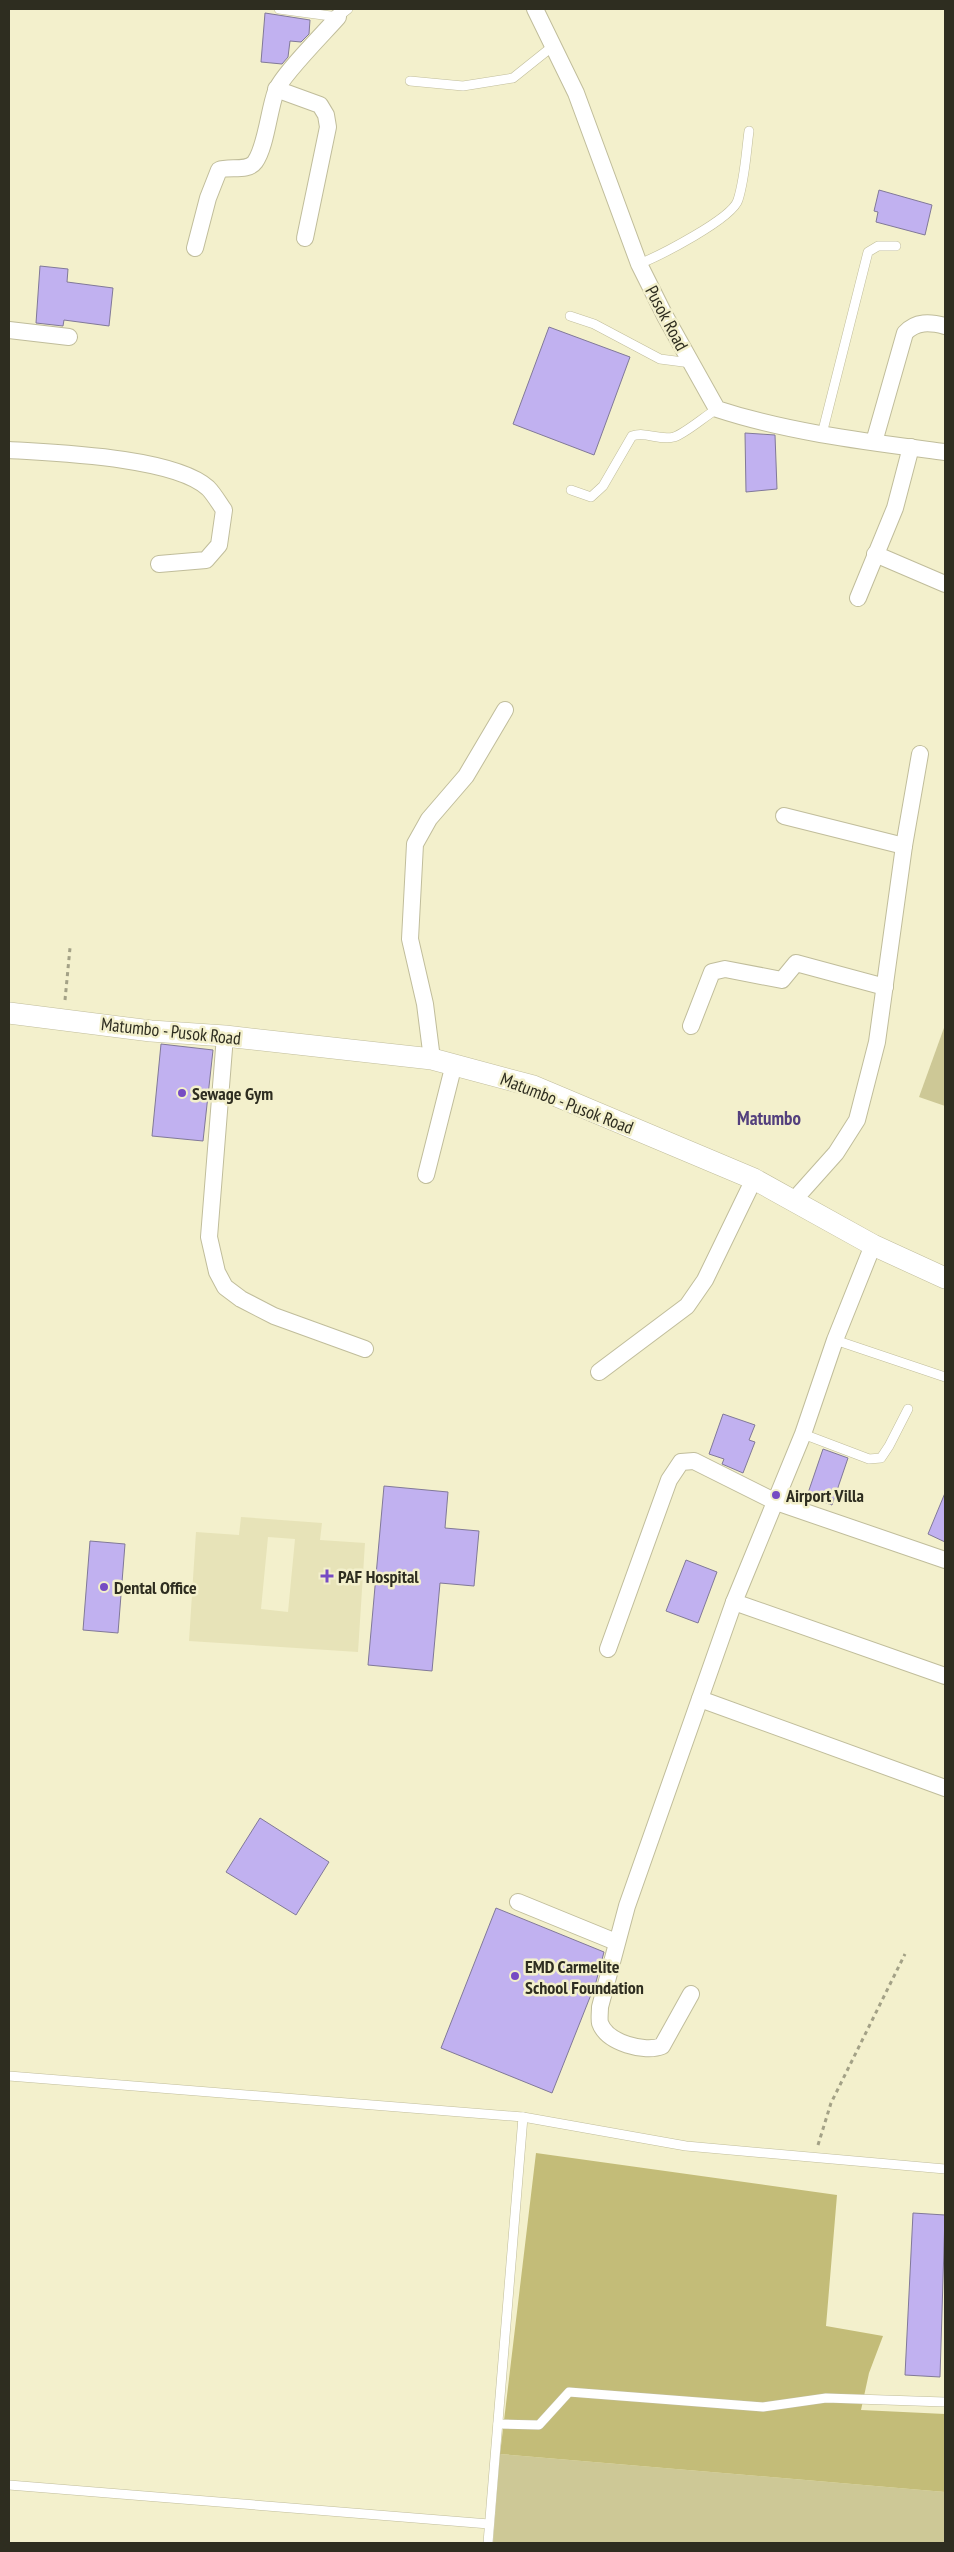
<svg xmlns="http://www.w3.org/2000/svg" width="954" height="2552" font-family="'PT Sans Narrow',sans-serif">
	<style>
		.built { fill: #e7e3b8; fill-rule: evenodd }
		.green { fill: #cdc896 }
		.forest { fill: #c3bc78 }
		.building { fill: #c1b1f0; stroke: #817998 }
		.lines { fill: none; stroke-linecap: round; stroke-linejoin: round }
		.service-casing { stroke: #c0bd9b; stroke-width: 10 }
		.minor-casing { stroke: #c0bd9b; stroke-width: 18 }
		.tertiary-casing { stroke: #c0bd9b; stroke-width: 22 }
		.path { stroke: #a3a186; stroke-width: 3; stroke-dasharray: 4 4; stroke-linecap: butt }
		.service { stroke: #fff; stroke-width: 9 }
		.minor { stroke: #fff; stroke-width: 16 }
		.tertiary { stroke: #fff; stroke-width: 21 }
		.poi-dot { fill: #764bc3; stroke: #f3f0cc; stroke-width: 2 }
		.labels { text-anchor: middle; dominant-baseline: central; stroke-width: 5; stroke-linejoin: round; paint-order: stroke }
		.street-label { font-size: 18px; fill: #2e2d20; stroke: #f3f0cc }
		.poi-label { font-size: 18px; font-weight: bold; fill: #2e2d20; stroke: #f3f0cc; text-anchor: start }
		.neighbourhood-label { font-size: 19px; font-weight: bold; fill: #53407d; stroke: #f3f0cc }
	</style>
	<rect width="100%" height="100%" fill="#f3f0cc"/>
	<!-- built -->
	<path class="built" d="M241 1517 322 1523 320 1540 365 1543 358 1652 189 1641 196 1532 239 1535ZM268 1537 295 1539 288 1612 261 1609Z"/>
	<!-- green -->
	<g class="green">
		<path d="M945 1025V1106L919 1097Z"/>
		<path d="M500 2454 945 2492V2543H493Z"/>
	</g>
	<!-- forest -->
	<path class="forest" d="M536 2153 837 2195 826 2326 883 2336 869 2373 861 2410 945 2414V2492L500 2454Z"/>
	<!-- building -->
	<g class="building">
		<path d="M265 13 310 20 309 34 301 42 290 41 288 57 282 64 261 62Z"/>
		<path d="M879 190 932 205 925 235 876 222 878 212 874 211Z"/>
		<path d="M40 266 68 269 67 282 113 288 109 326 64 320 63 326 36 323Z"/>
		<path d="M549 327 630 357 594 455 513 424Z"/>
		<path d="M745 433 775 435 777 489 746 492Z"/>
		<path d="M161 1044 213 1050 203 1141 152 1136Z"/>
		<path d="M723 1414 755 1425 749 1440 755 1442 743 1473 722 1464 724 1459 709 1454Z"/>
		<path d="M823 1449 848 1458 832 1505 807 1496Z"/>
		<path d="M384 1486 448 1492 445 1528 479 1531 474 1586 440 1583 432 1671 368 1665Z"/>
		<path d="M945 1493V1542L928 1534Z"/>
		<path d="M90 1541 125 1544 118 1633 83 1630Z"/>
		<path d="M686 1560 717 1572 698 1623 666 1611Z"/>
		<path d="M260 1818 329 1862 296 1915 226 1872Z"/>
		<path d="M496 1908 604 1952 596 1982 552 2093 441 2048Z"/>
		<path d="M913 2213 945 2215 940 2377 905 2375Z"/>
	</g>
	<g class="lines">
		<defs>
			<g id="service">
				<path d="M279 9 338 17 348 9"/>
				<path d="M410 81 463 86 513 78 553 46"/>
				<path d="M639 264C659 256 732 219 738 200 745 178 746 153 749 131"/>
				<path d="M570 316 594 324 660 359 691 363"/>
				<path d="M822 434 868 252 878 246H896"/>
				<path d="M571 490 591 497 603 486 632 436C646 431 659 441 674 437 686 433 705 416 717 409"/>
				<path d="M835 1340 945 1377"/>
				<path d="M803 1434 869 1459 881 1458 889 1446 908 1409"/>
				<path d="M9 2076 523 2117 686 2146 945 2169"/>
				<path d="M498 2424 539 2425 569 2392 763 2407 826 2398 945 2402"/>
				<path d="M9 2485 489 2524"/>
				<path d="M488 2543 523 2117"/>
			</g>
			<g id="minor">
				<path d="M535 9 576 93 639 264 665 316 717 409C790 433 869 442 945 452"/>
				<path d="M276 89 320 105 326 115 328 127 305 238"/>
				<path d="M195 248 208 198 219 170C229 166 248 172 255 162 266 147 269 109 276 91 281 76 325 32 338 17"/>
				<path d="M9 330 69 337"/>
				<path d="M874 442 905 333C916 321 930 322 945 326"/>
				<path d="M9 450C56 453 174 457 208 488 214 494 219 503 224 510L219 545 206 560 159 564"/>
				<path d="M875 554 945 584"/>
				<path d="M858 598 895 508 911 447"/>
				<path d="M784 816 904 846"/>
				<path d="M691 1026 712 972 725 969 782 980 796 963 885 987"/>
				<path d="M225 1036 209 1237 217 1272 225 1287 241 1299 274 1316 365 1349"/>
				<path d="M432 1059 425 1004 410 939 415 844 429 819 466 776 505 710"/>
				<path d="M426 1175 454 1064"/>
				<path d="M794 1200 836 1153 857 1120 877 1042 904 846 920 754"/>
				<path d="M599 1372 687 1306 705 1280 754 1179"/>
				<path d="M734 1602 945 1676"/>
				<path d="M608 1649 669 1480 681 1462 694 1461 776 1502 945 1560"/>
				<path d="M700 1699 945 1788"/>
				<path d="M518 1902 616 1942"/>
				<path d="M691 1994 662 2046C645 2053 607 2043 600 2023 599 2019 600 2012 600 2007L627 1906 734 1602 803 1434 835 1340 873 1245"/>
			</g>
			<path id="tertiary" d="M9 1013 151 1031 225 1036 432 1059 533 1086 754 1179 873 1245 945 1278"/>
		</defs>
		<!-- service casing -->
		<use href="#service" class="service-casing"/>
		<!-- minor casing -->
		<use href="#minor" class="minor-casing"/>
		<!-- tertiary casing -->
		<use href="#tertiary" class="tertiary-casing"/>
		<!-- path -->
		<g class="path">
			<path d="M65 1000 70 948"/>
			<path d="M818 2145 831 2103 905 1954"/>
		</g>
		<!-- service -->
		<use href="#service" class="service"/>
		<!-- minor -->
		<use href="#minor" class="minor"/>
		<!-- tertiary -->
		<use href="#tertiary" class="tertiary"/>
	</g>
	<!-- markers -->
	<g class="poi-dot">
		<circle cx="182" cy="1093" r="5"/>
		<circle cx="776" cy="1495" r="5"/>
		<path d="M324.5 1568.5h5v5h5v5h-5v5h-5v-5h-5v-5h5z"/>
		<circle cx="104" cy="1587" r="5"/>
		<circle cx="515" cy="1976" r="5"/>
	</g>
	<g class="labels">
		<!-- street labels -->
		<g class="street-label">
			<text transform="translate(667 318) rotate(62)">Pusok Road</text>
			<text transform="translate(171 1031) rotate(6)">Matumbo - Pusok Road</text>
			<text transform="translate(567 1103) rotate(21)">Matumbo - Pusok Road</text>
		</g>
		<!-- poi labels -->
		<g class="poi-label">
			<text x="192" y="1093">Sewage Gym</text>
			<text x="786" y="1495">Airport Villa</text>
			<text x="338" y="1576">PAF Hospital</text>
			<text x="114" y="1587">Dental Office</text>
			<text x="525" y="1966">EMD Carmelite<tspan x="525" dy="21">School Foundation</tspan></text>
		</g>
		<!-- neighbourhood labels -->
		<g class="neighbourhood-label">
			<text x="769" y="1118">Matumbo</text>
		</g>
	</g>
	<!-- border -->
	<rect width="954" height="2552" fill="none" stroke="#2e2d20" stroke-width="20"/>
</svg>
